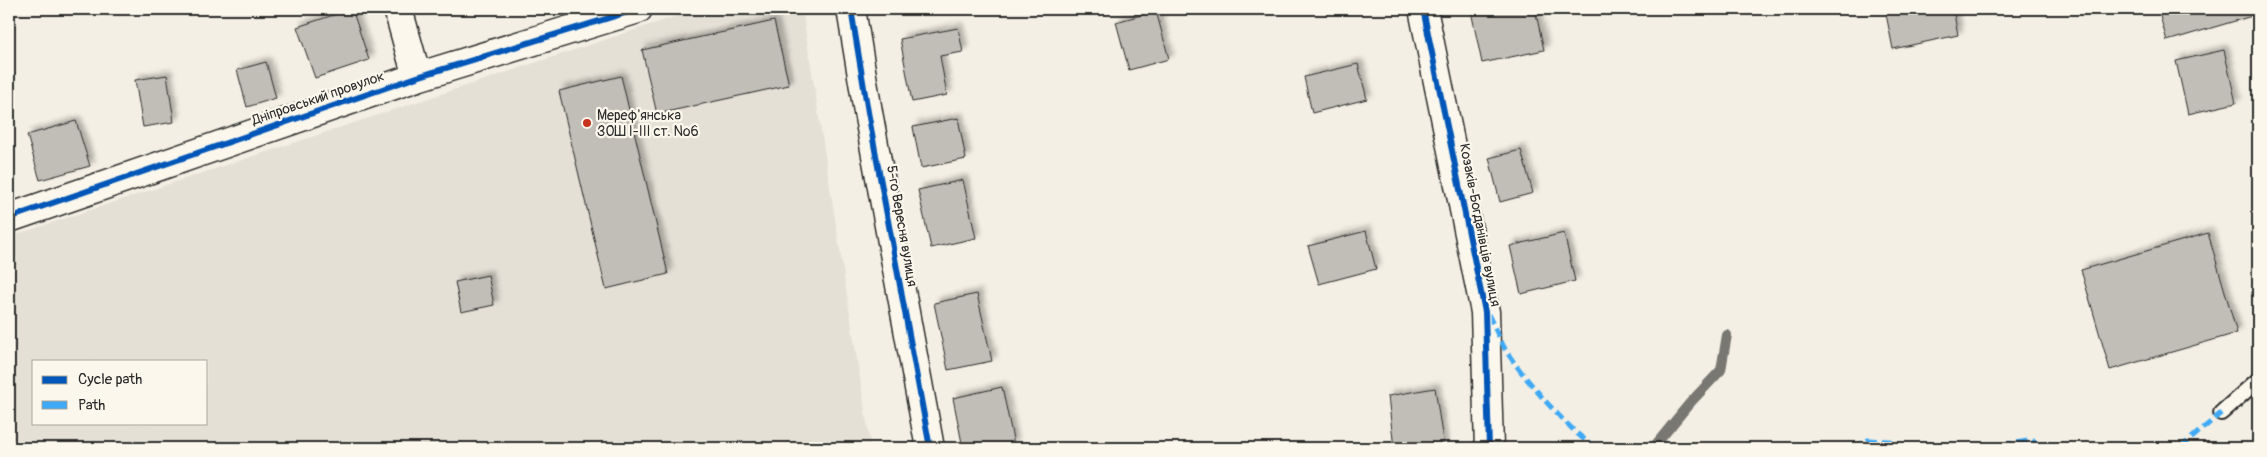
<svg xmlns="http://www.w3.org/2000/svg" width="2267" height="457" font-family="Pangolin,sans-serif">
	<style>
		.built { fill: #e4e0d6; fill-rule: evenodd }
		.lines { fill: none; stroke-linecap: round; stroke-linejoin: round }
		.stream { stroke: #787772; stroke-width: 10 }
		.building { fill: #c0beb6; stroke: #2b2b2b; filter: url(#shadow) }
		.lane-casing { stroke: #2b2b2b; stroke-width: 18 }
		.street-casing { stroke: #2b2b2b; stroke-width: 31 }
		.secondary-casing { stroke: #2b2b2b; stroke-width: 31 }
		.lane { stroke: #fbf7ec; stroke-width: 14 }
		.street { stroke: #fbf7ec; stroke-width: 28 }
		.secondary { stroke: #fbf7ec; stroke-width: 28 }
		.quiet { stroke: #3fa9f5; stroke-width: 5; stroke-dasharray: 10 5; stroke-linecap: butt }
		.cycleway-casing { stroke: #fbf7ec; stroke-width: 9 }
		.cycleway { stroke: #0057b8; stroke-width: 6 }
		.poi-dot { fill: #c8321e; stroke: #fbf7ec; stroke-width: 2 }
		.labels { text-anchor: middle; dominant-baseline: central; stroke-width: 4.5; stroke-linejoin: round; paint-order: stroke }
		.street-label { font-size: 14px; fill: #2b2b2b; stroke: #fbf7ec }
		.poi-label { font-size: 14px; fill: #2b2b2b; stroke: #fbf7ec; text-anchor: start }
	</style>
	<defs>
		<filter id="shadow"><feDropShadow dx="4.5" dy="-4.5" stdDeviation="2.5" flood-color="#0004"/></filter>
	</defs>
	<rect width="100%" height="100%" fill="#f3efe4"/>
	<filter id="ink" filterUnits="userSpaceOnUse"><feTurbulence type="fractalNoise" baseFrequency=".02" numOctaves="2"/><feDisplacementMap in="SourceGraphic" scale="10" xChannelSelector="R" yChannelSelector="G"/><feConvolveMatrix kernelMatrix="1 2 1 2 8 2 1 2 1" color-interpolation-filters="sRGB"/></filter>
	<g filter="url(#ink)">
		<!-- built -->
		<path class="built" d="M698 9H802L871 448H9V237ZM34 361H206V423H34Z"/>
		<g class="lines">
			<!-- stream -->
			<path class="stream" d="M1653 448 1689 404 1721 370 1727 335"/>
		</g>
		<!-- building -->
		<g class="building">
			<path d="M352 9 369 60 315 78 297 27Z"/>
			<path d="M1482 9H1535L1544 50 1482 63 1471 11Z"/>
			<path d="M1885 9H1953L1958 35 1893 49Z"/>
			<path d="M2158 9H2249L2252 16 2167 41Z"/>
			<path d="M1156 11 1169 59 1129 70 1116 22Z"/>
			<path d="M774 21 789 85 657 114 642 50Z"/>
			<path d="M958 28 963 52 940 56 947 95 912 102 900 39Z"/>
			<path d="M2224 50 2236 103 2188 114 2176 61Z"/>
			<path d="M266 62 276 98 247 107 237 70Z"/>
			<path d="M1358 64 1367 99 1312 113 1304 77Z"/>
			<path d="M167 75 174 122 143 127 135 80Z"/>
			<path d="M621 76 668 274 606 289 559 91Z"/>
			<path d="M958 118 966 159 921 168 913 127Z"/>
			<path d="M76 121 90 166 40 180 27 135Z"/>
			<path d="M1521 150 1533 193 1500 202 1489 158Z"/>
			<path d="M963 180 976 238 931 248 918 190Z"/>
			<path d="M1366 231 1376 269 1319 284 1308 246Z"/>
			<path d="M1564 233 1575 281 1521 294 1510 246Z"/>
			<path d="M2208 233 2237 333 2110 370 2081 270Z"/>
			<path d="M488 275 494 305 461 312 455 282Z"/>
			<path d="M977 294 992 361 948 370 934 303Z"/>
			<path d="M1002 387 1014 444 997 448H963L953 398Z"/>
			<path d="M1435 388 1444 448H1394L1388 396Z"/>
		</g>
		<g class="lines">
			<defs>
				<path id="lane" d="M2221 413 2258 380"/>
				<g id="street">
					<path d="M398 9 417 77"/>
					<path d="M1423 9 1485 312 1489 448"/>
					<path d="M9 218 417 77 638 9"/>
				</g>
				<path id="secondary" d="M851 9 868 112 930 448"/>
			</defs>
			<!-- lane casing -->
			<use href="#lane" class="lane-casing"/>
			<!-- street casing -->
			<use href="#street" class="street-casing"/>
			<!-- secondary casing -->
			<use href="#secondary" class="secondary-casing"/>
			<!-- lane -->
			<use href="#lane" class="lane"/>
			<!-- street -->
			<use href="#street" class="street"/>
			<!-- secondary -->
			<use href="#secondary" class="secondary"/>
			<!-- quiet -->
			<g class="quiet">
				<path d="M1488 314C1494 326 1499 338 1505 349 1520 374 1573 436 1597 448"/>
				<path d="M1854 448 1868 440 1890 441 1894 448"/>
				<path d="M1988 448 2032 440 2042 448"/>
				<path d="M2180 448 2221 413"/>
			</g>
			<defs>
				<g id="cycleway">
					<path d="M851 9 868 112 930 448"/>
					<path d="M1423 9 1485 312 1489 448"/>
					<path d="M9 218 417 77 638 9"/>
				</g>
			</defs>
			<!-- cycleway casing -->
			<use href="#cycleway" class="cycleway-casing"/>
			<!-- cycleway -->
			<use href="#cycleway" class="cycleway"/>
		</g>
	</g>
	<!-- markers -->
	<circle class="poi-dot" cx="587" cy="123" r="5"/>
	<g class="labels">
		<!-- street labels -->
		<g class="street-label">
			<text transform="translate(318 98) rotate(-19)">Дніпровський провулок</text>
			<text transform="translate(1480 225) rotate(79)">Козаків-Богданівців вулиця</text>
			<text transform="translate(902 226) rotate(80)">5-го Вересня вулиця</text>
		</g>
		<!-- poi labels -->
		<g class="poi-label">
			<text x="597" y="115">Мереф'янська<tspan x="597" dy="16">ЗОШ І-ІІІ ст. №6</tspan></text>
		</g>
	</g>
	<!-- margin -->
	<rect width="2267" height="457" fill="none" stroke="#fbf7ec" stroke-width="30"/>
	<rect x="15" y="15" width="2237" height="427" fill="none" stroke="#2b2b2b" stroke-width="2" filter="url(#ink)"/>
	<!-- legend -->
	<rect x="32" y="360" width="175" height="65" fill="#fbf7ec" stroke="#a8a59f"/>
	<rect x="42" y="376" width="25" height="8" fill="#0057b8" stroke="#a8a59f"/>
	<text x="78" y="384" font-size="15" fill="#2b2b2b">Cycle path</text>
	<rect x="42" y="401" width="25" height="8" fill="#3fa9f5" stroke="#a8a59f"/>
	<text x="78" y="410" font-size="15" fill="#2b2b2b">Path</text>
</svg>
